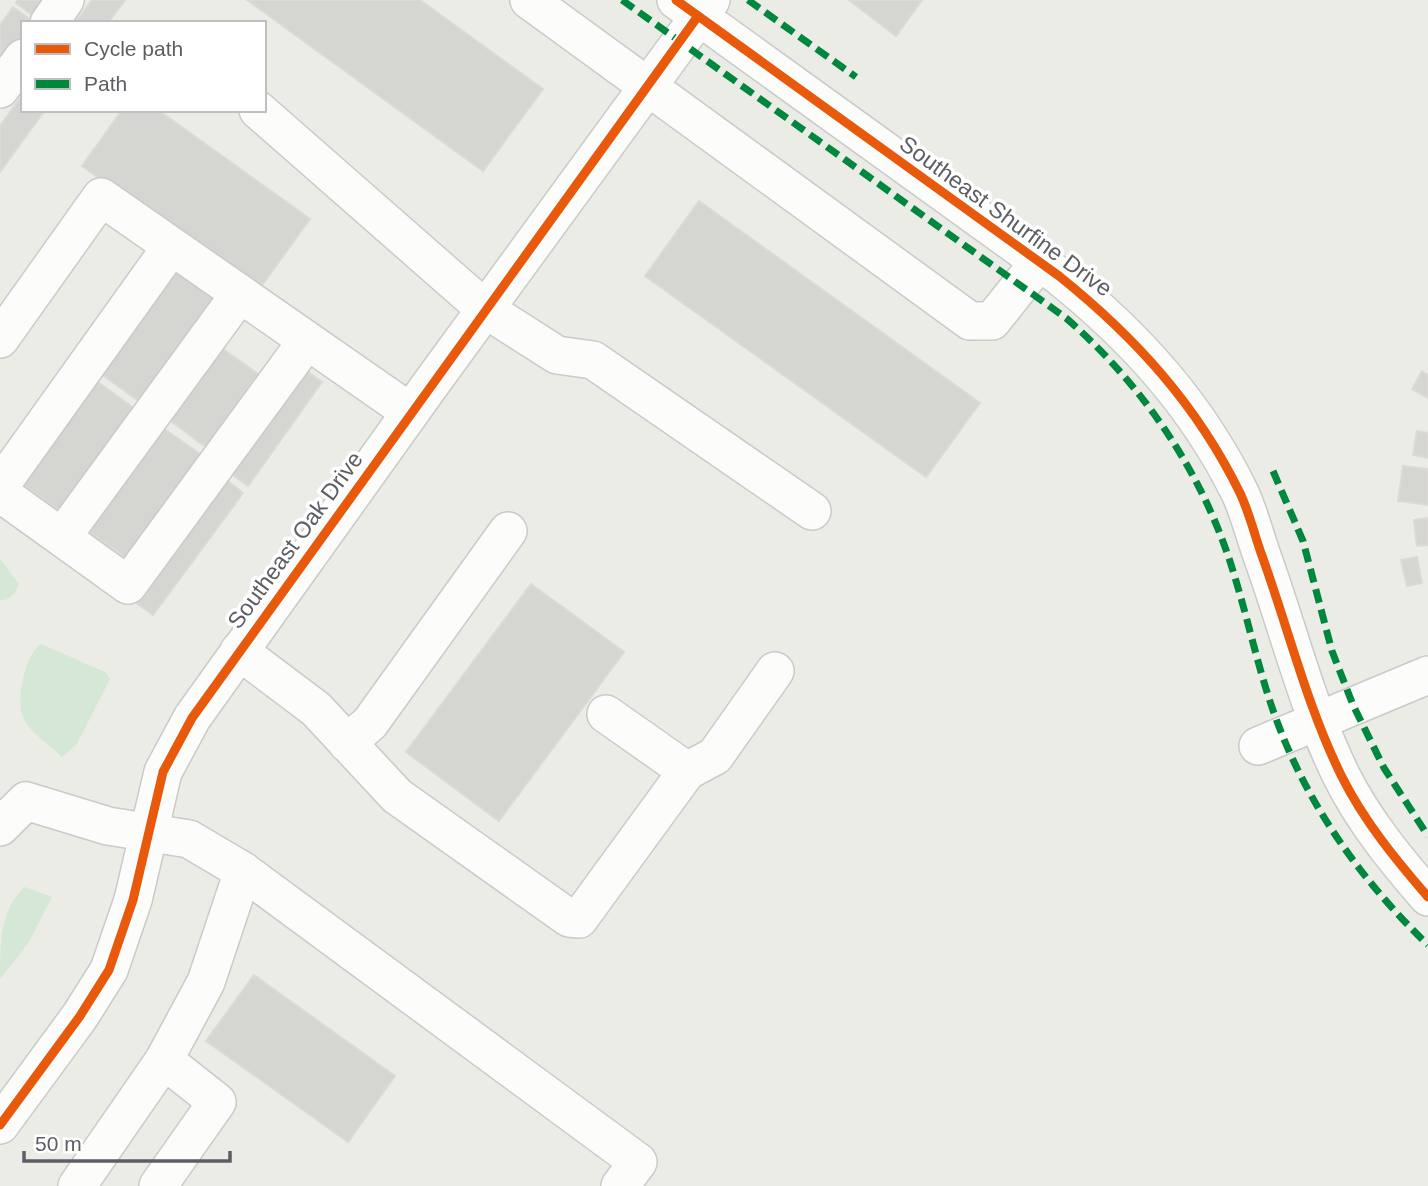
<svg xmlns="http://www.w3.org/2000/svg" width="1428" height="1186" font-family="Helvetica,sans-serif">
	<style>
		.green { fill: #d5e7d6 }
		.building { fill: #d5d5d2; stroke: #dbdad6; stroke-width: 2 }
		.lines { fill: none; stroke-linecap: round; stroke-linejoin: round }
		.minor-casing { stroke: #cacac9; stroke-width: 40 }
		.minor { stroke: #fcfcfb; stroke-width: 37 }
		.quiet { stroke: #00873e; stroke-width: 7; stroke-dasharray: 14 7; stroke-linecap: butt }
		.cycleway-casing { stroke: #fff; stroke-width: 13 }
		.cycleway { stroke: #e8590c; stroke-width: 9 }
		.labels { text-anchor: middle; dominant-baseline: central; stroke-width: 7; stroke-linejoin: round; paint-order: stroke }
		.street-label { font-size: 23px; fill: #5c5e64; stroke: #fff }
	</style>
	<rect width="100%" height="100%" fill="#ecece7"/>
	<!-- green -->
	<g class="green">
		<path d="M0 559 19 584C15 593 11 601 0 600Z"/>
		<path d="M41 644 105 672 110 679 77 744 62 757C50 745 30 733 23 717 16 699 25 654 41 644Z"/>
		<path d="M25 887 52 897 29 942 0 979C0 941 0 909 25 887Z"/>
	</g>
	<!-- building -->
	<g class="building">
		<path d="M18 0H52L38 19 16 3Z"/>
		<path d="M92 0H125L108 23H75Z"/>
		<path d="M247 0H420L543 89 483 171Z"/>
		<path d="M849 0H922L896 36Z"/>
		<path d="M13 7 35 23H23V40L0 71V25Z"/>
		<path d="M23 94V110H45L0 172V126Z"/>
		<path d="M122 110H158L310 219 257 292 82 166Z"/>
		<path d="M699 201 980 403 926 477 645 276Z"/>
		<path d="M171 268 213 298 139 401 97 371Z"/>
		<path d="M216 344 258 374 206 447 164 416Z"/>
		<path d="M300 366 322 382 248 486 225 469Z"/>
		<path d="M1422 371 1428 375V398L1412 389Z"/>
		<path d="M92 378 134 408 60 511 18 481Z"/>
		<path d="M157 424 200 454 127 558 84 528Z"/>
		<path d="M1417 431 1428 433V458L1413 455Z"/>
		<path d="M1403 466 1428 469V505L1398 501Z"/>
		<path d="M221 476 243 493 153 615 131 599Z"/>
		<path d="M1428 518V545L1417 546 1414 520Z"/>
		<path d="M1417 557 1422 583 1407 586 1401 560Z"/>
		<path d="M531 584 624 652 499 821 406 752Z"/>
		<path d="M254 975 395 1076 348 1142 206 1041Z"/>
	</g>
	<g class="lines">
		<defs>
			<g id="minor">
				<path d="M529 0 970 321H992L1039 262"/>
				<path d="M676 0 1059 276C1135 337 1197 405 1240 493 1249 512 1254 533 1261 553 1288 627 1307 707 1342 777 1364 821 1396 860 1428 897"/>
				<path d="M49 23 65 0"/>
				<path d="M0 89 23 58"/>
				<path d="M258 110 485 309 557 355 593 360 812 511"/>
				<path d="M0 339 101 197 410 412"/>
				<path d="M0 486 171 247"/>
				<path d="M0 493 128 585 306 342"/>
				<path d="M62 537 239 295"/>
				<path d="M239 651 316 709 397 796 569 918 579 919 687 771 715 756 775 671"/>
				<path d="M606 714 687 771"/>
				<path d="M347 743 370 723 508 531"/>
				<path d="M1258 746 1428 675"/>
				<path d="M0 827 26 801 108 826 189 839 243 871 206 982 164 1060"/>
				<path d="M243 871 638 1162 620 1186"/>
				<path d="M0 1125 80 1016 109 970 133 900 163 772 192 718 430 385 711 0"/>
				<path d="M77 1186 164 1060 217 1102 158 1186"/>
			</g>
		</defs>
		<!-- minor casing -->
		<use href="#minor" class="minor-casing"/>
		<!-- minor -->
		<use href="#minor" class="minor"/>
		<!-- quiet -->
		<g class="quiet">
			<path d="M622 0 1066 318C1143 385 1203 473 1233 571 1249 622 1259 674 1278 724 1310 809 1363 882 1428 945"/>
			<path d="M748 0 856 77"/>
			<path d="M1273 471 1303 541 1332 651 1353 705 1384 768 1428 836"/>
		</g>
		<defs>
			<g id="cycleway">
				<path d="M676 0 1059 276C1135 337 1197 405 1240 493 1249 512 1254 533 1261 553 1288 627 1307 707 1342 777 1364 821 1396 860 1428 897"/>
				<path d="M0 1125 80 1016 109 970 133 900 163 772 192 718 698 16"/>
			</g>
		</defs>
		<!-- cycleway casing -->
		<use href="#cycleway" class="cycleway-casing"/>
		<!-- cycleway -->
		<use href="#cycleway" class="cycleway"/>
	</g>
	<g class="labels">
		<!-- street labels -->
		<g class="street-label">
			<text transform="translate(1006 216) rotate(36)">Southeast Shurfine Drive</text>
			<text transform="translate(295 540) rotate(-54)">Southeast Oak Drive</text>
		</g>
	</g>
	<!-- legend -->
	<rect x="21" y="21" width="245" height="91" fill="#ffffff" stroke="#bebfc1" stroke-width="2"/>
	<rect x="35" y="44" width="35" height="10" fill="#e8590c" stroke="#bebfc1" stroke-width="2"/>
	<text x="84" y="56" font-size="21" fill="#5c5e64">Cycle path</text>
	<rect x="35" y="79" width="35" height="10" fill="#00873e" stroke="#bebfc1" stroke-width="2"/>
	<text x="84" y="91" font-size="21" fill="#5c5e64">Path</text>
	<!-- scale -->
	<path d="M24 1151v10h206v-10" fill="none" stroke="#5c5e64" stroke-width="3.5"/>
	<text x="35" y="1151" font-size="21" fill="#5c5e64" stroke="#ffffff" stroke-width="5" paint-order="stroke">50 m</text>
</svg>
